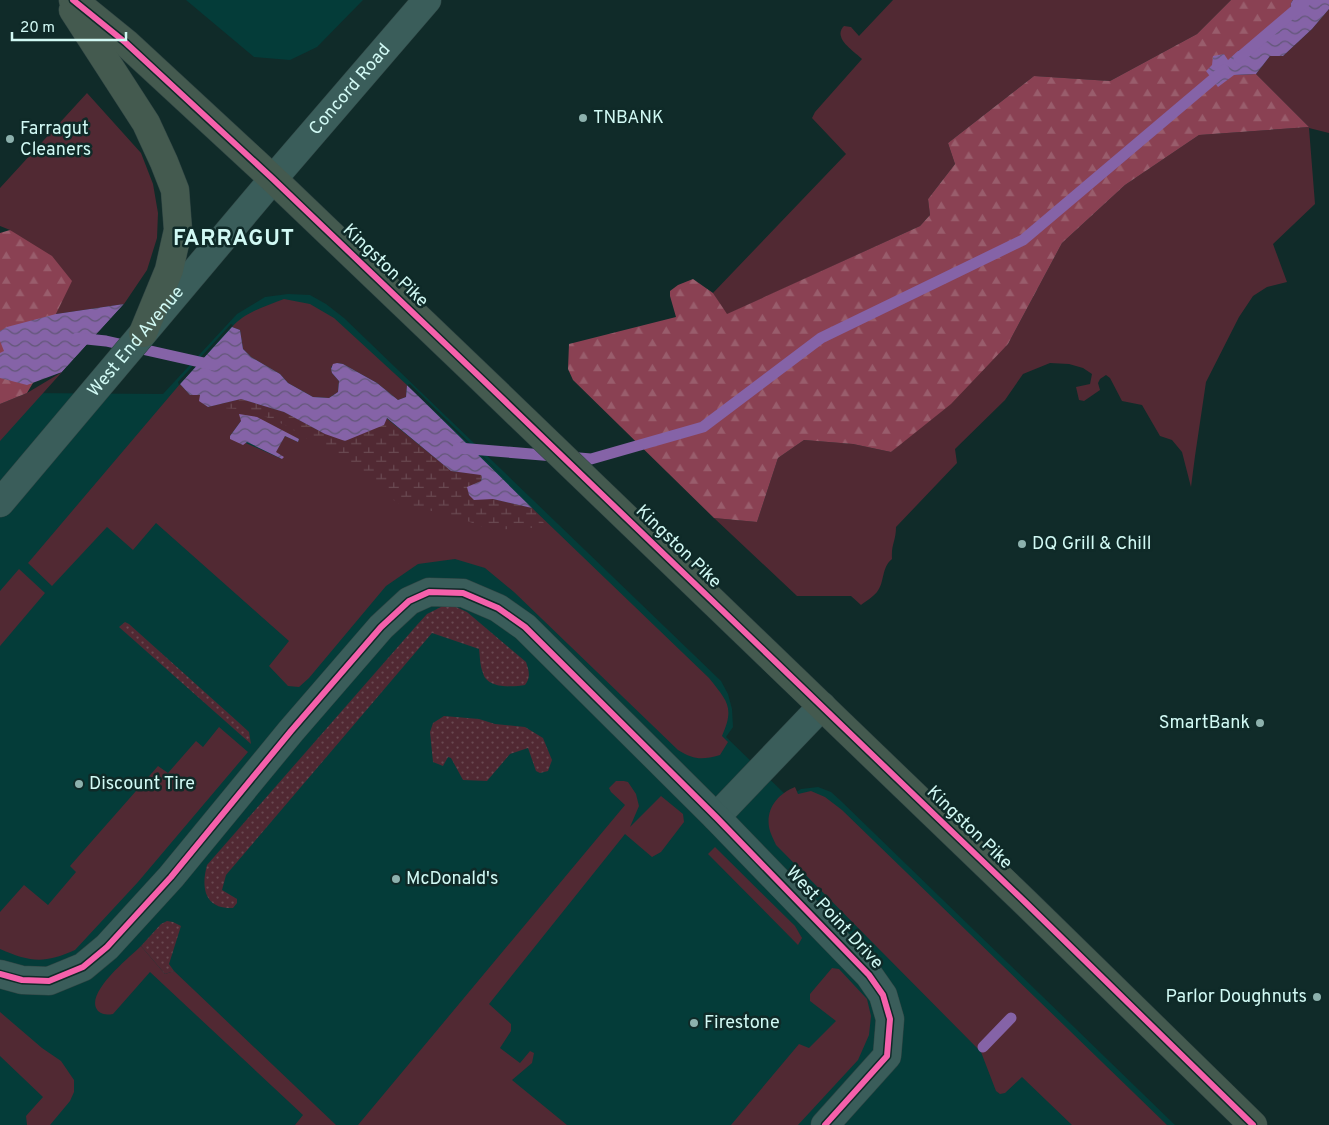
<svg xmlns="http://www.w3.org/2000/svg" width="1329" height="1125" font-family="Overpass,sans-serif">
	<style>
		.built { fill: #043c39 }
		.grass { fill: #512933; fill-rule: evenodd }
		.forest { fill: url(#forest-firs) }
		.wetland { fill: url(#wetland-marsh) }
		.park { fill: url(#park-dots) }
		.water { fill: url(#water-waves) }
		.pier { fill: #102b29 }
		.lines { fill: none; stroke-linecap: round; stroke-linejoin: round }
		.stream { stroke: #8563a7; stroke-width: 11 }
		.street-casing { stroke: #304544; stroke-width: 29 }
		.secondary-casing { stroke: #304544; stroke-width: 29 }
		.primary-casing { stroke: #304544; stroke-width: 29 }
		.street { stroke: #3a5d5a; stroke-width: 28 }
		.secondary { stroke: #3a5d5a; stroke-width: 28 }
		.primary { stroke: #445a4f; stroke-width: 28 }
		.cycleway-casing { stroke: #0f2a28; stroke-width: 9 }
		.cycleway { stroke: #f560ab; stroke-width: 6 }
		.poi-dot { fill: #8db1ad; stroke: #0f2a28; stroke-width: 2 }
		.labels { text-anchor: middle; dominant-baseline: central; stroke-width: 5; stroke-linejoin: round; paint-order: stroke }
		.street-label { font-size: 18px; fill: #d1f9f4; stroke: #0f2a28 }
		.poi-label { font-size: 18px; fill: #d1f9f4; stroke: #0f2a28; text-anchor: start }
		.district-label { font-size: 22px; font-weight: bold; letter-spacing: 1px; fill: #d1f9f4; stroke: #0f2a28 }
	</style>
	<defs>
		<pattern id="forest-firs" width="22" height="20" patternUnits="userSpaceOnUse" patternTransform="scale(1.25)"><rect width="22" height="20" fill="#8a4153"/><path d="M5 1l3.5 6h-7zM16 11l3.5 6h-7z" fill="#995d6c"/></pattern>
		<pattern id="wetland-marsh" width="20" height="14" patternUnits="userSpaceOnUse" patternTransform="scale(1.25)"><rect width="20" height="14" fill="#512933"/><path d="M1 5h8M5 5V1M11 12h8M15 12V8" fill="none" stroke="#694951"/></pattern>
		<pattern id="park-dots" width="8" height="8" patternUnits="userSpaceOnUse" patternTransform="scale(1.25)"><rect width="8" height="8" fill="#512933"/><path d="M2 2h.1M6 6h.1" fill="none" stroke="#694951" stroke-width="1.8" stroke-linecap="round"/></pattern>
		<pattern id="water-waves" width="16" height="10" patternUnits="userSpaceOnUse" patternTransform="scale(1.25)"><rect width="16" height="10" fill="#8563a7"/><path d="M0 5q4-4 8 0t8 0" fill="none" stroke="#625778"/></pattern>
	</defs>
	<rect width="100%" height="100%" fill="#102b29"/>
	<!-- built -->
	<g class="built">
		<path d="M186 0H363L317 47 290 60 254 57Z"/>
		<path d="M288 294 310 295 326 304 344 318 721 681 728 694 732 709 733 727 726 737 788 797 801 789 818 787 831 792 841 801 1175 1125H0V404L27 393 163 394 237 314 265 297Z"/>
	</g>
	<!-- grass -->
	<g class="grass">
		<path d="M893 0H1231L1197 34 1110 81 1034 76 948 143 955 164 928 199 930 215 920 226 726 315 713 293 846 154 812 118 815 112 862 59C854 51 832 38 844 26L851 27 859 36Z"/>
		<path d="M1329 9V133L1309 128 1315 204 1273 244 1287 282 1267 287 1253 296 1239 317 1206 382 1195 456 1191 487 1182 452 1172 440 1160 436 1142 405 1122 401 1110 378 1106 375 1100 379 1098 383 1100 390 1084 401 1079 400 1076 387 1090 384 1092 374 1083 368 1069 364 1050 363 1023 374 1005 400 955 449 957 463 896 527C896 541 891 544 892 559 881 568 885 582 877 592 873 597 866 601 861 605L851 596H797L714 518 757 522 778 458 804 440 853 444 891 452 1008 344 1062 243 1125 185 1199 135 1309 127 1256 74 1270 56H1283L1312 29Z"/>
		<path d="M87 93 141 153 153 184 158 213 157 238 147 270 124 304 56 314 71 281 10 230 0 226V188Z"/>
		<path d="M284 299 310 304 334 318 407 385 406 397 398 400 377 383 343 364 337 363 331 367 332 373 339 381 338 392 329 398 313 397 288 383 280 374 251 357 243 349 240 330 232 327C245 312 266 306 284 299Z"/>
		<path d="M62 372 0 441V404L27 393Z"/>
		<path d="M180 384 190 395H200L208 407 241 399 284 412 325 434 386 418 451 471 481 481 493 499 532 508 709 678C727 701 735 707 722 736L728 742 720 755C702 760 694 760 678 750L514 592 485 568 455 559 418 564 386 586 309 678 299 687 288 686 269 666 289 641 156 523 133 550 107 527 52 586 28 563ZM241 421 299 439 298 442 285 436 275 452 282 459 230 436Z"/>
		<path d="M19 569 45 593 0 646V591Z"/>
		<path d="M219 727 248 752 138 882 75 950C44 964 30 962 0 949V912L24 885 48 905 76 872 70 866 158 766 168 773 196 741 203 747Z"/>
		<path d="M616 781H624L628 782 636 794 639 806 630 827 661 796 683 814 684 822 661 852 652 857 625 834 489 1004 511 1024V1031L500 1048 520 1063 530 1051 534 1053 532 1063 512 1080 567 1125H358L625 805 611 792 609 788Z"/>
		<path d="M795 787 798 794 811 791 825 797 842 810 1167 1125H1072L1022 1077 1005 1093 1000 1094 996 1091 981 1052 776 845C774 840 770 833 769 827 766 808 778 794 795 787Z"/>
		<path d="M715 847 795 926 802 938 798 945 708 854Z"/>
		<path d="M141 946 165 974 174 971 336 1125H295L303 1115 150 972 113 1014C107 1015 103 1015 98 1011 83 994 130 957 141 946Z"/>
		<path d="M832 968 839 969 867 999 871 1016 869 1035 858 1060 798 1125H731L799 1044 809 1048 836 1021 810 1001V994Z"/>
		<path d="M0 1012 42 1048 61 1061 74 1080V1092L70 1101 50 1125H27L26 1116 43 1097 0 1056Z"/>
	</g>
	<!-- forest -->
	<g class="forest">
		<path d="M1231 0H1293L1291 3 1290 20 1260 46 1238 51 1234 75 1256 74 1309 127 1199 135 1125 185 1062 243 1008 344 951 404 891 452 853 444 804 440 778 458 757 522 714 518 573 380 568 369 569 344 676 317 670 296V291L678 285 693 279 713 293 727 314 920 226 930 215 928 199 955 164 948 143 1034 76 1110 81 1197 34Z"/>
		<path d="M10 230 52 256 72 281 56 314 43 366 27 393 0 404V233Z"/>
	</g>
	<!-- wetland -->
	<path class="wetland" d="M241 399 284 412 325 434 386 418 451 471 481 474 482 477 481 481 474 482V500L493 499 532 508 547 527 492 530 448 514 400 505 344 462 287 426 250 410 208 407Z"/>
	<!-- park -->
	<g class="park">
		<path d="M443 606 456 607 467 612 526 662C529 671 531 677 525 685 513 687 487 689 483 673 480 666 480 657 479 649L432 633 226 875 222 890 237 899V903L233 908C204 909 201 887 207 865L417 625 427 614Z"/>
		<path d="M125 622 129 624 237 721 249 732 251 744 119 627Z"/>
		<path d="M444 716 479 719 495 724 525 727 543 738 552 760 548 771 540 773 536 771 528 748 510 754 487 781 463 780 451 758 448 757 443 766 433 762 430 732 433 723Z"/>
		<path d="M167 921 173 922 181 926 169 964 174 971 165 974 141 946 161 924Z"/>
	</g>
	<!-- water -->
	<g class="water">
		<path d="M1293 0H1329V9L1312 29 1283 56H1270L1256 74 1234 75 1218 87 1206 71 1212 65 1213 56 1224 54 1228 60 1238 51 1260 46 1290 20 1291 3Z"/>
		<path d="M124 304 62 372 27 385 0 378V353L4 351 0 341V331L7 327 56 314Z"/>
		<path d="M232 327 240 330 243 349 251 357 280 374 288 383 313 397 329 398 338 392 339 381 332 373 331 369 333 364 337 363 343 364 377 383 398 400 406 397 407 385 532 508 493 499 474 500 469 495 467 487 481 481 482 477 481 475 451 471 387 418 384 425 345 441 325 434 284 412 241 399 208 407 199 401 200 395H190L180 384Z"/>
		<path d="M239 414 257 417 299 439 298 442 285 436 276 452 284 457 282 459 247 442 243 445 230 439V436L241 421Z"/>
	</g>
	<!-- pier -->
	<g class="pier">
		<path d="M124 304 126 306 65 373 62 372Z"/>
		<path d="M231 324 233 325 179 385 178 382Z"/>
		<path d="M410 384 508 481 407 385Z"/>
	</g>
	<g class="lines">
		<!-- stream -->
		<g class="stream">
			<path d="M1239 58 1307 0"/>
			<path d="M77 338 106 341 213 365"/>
			<path d="M458 448 591 459 703 427 821 338 1023 240 1224 70"/>
			<path d="M983 1047 1011 1018"/>
		</g>
		<defs>
			<g id="street">
				<path id="s1" d="M0 503 273 179"/>
				<path d="M716 817 822 706"/>
				<path d="M0 974 22 980 49 981 83 967 107 947 171 877 291 731 381 627 409 601 429 592 463 593 498 608 525 627 716 817 869 975 883 995 890 1019 887 1056 825 1125"/>
			</g>
			<g id="secondary">
				<path id="s2" d="M273 179 427 0"/>
			</g>
			<g id="primary">
				<path d="M73 0 126 43 273 179 483 380 1026 903 1253 1125"/>
				<path d="M73 10 146 123 164 162 175 190 178 230 169 270 143 333"/>
			</g>
		</defs>
		<!-- street casing -->
		<use href="#street" class="street-casing"/>
		<!-- secondary casing -->
		<use href="#secondary" class="secondary-casing"/>
		<!-- primary casing -->
		<use href="#primary" class="primary-casing"/>
		<!-- street -->
		<use href="#street" class="street"/>
		<!-- secondary -->
		<use href="#secondary" class="secondary"/>
		<!-- primary -->
		<use href="#primary" class="primary"/>
		<defs>
			<g id="cycleway">
				<path d="M73 0 126 43 273 179 483 380 1026 903 1253 1125"/>
				<path d="M0 974 22 980 49 981 83 967 107 947 171 877 291 731 381 627 409 601 429 592 463 593 498 608 525 627 716 817 869 975 883 995 890 1019 887 1056 825 1125"/>
			</g>
		</defs>
		<!-- cycleway casing -->
		<use href="#cycleway" class="cycleway-casing"/>
		<!-- cycleway -->
		<use href="#cycleway" class="cycleway"/>
	</g>
	<!-- markers -->
	<g class="poi-dot">
		<circle cx="583" cy="118" r="5"/>
		<circle cx="10" cy="139" r="5"/>
		<circle cx="1022" cy="544" r="5"/>
		<circle cx="1260" cy="723" r="5"/>
		<circle cx="79" cy="784" r="5"/>
		<circle cx="396" cy="879" r="5"/>
		<circle cx="1317" cy="997" r="5"/>
		<circle cx="694" cy="1023" r="5"/>
	</g>
	<g class="labels">
		<!-- street labels -->
		<g class="street-label">
			<text stroke="none"><textPath href="#s2" startOffset="118">Concord Road</textPath></text>
			<text transform="translate(385 266) rotate(44)">Kingston Pike</text>
			<text stroke="none"><textPath href="#s1" startOffset="211">West End Avenue</textPath></text>
			<text transform="translate(678 547) rotate(44)">Kingston Pike</text>
			<text transform="translate(969 828) rotate(44)">Kingston Pike</text>
			<text transform="translate(834 918) rotate(47)">West Point Drive</text>
		</g>
		<!-- poi labels -->
		<g class="poi-label">
			<text x="593" y="118">TNBANK</text>
			<text x="20" y="129">Farragut<tspan x="20" dy="21">Cleaners</tspan></text>
			<text x="1032" y="544">DQ Grill &amp; Chill</text>
			<text x="1250" y="723" text-anchor="end">SmartBank</text>
			<text x="89" y="784">Discount Tire</text>
			<text x="406" y="879">McDonald's</text>
			<text x="1307" y="997" text-anchor="end">Parlor Doughnuts</text>
			<text x="704" y="1023">Firestone</text>
		</g>
		<!-- district labels -->
		<g class="district-label">
			<text x="234" y="239">FARRAGUT</text>
		</g>
	</g>
	<!-- scale -->
	<path d="M12 32v8h114v-8" fill="none" stroke="#d1f9f4" stroke-width="2.5"/>
	<text x="20" y="32" font-size="15" fill="#d1f9f4" stroke="#0f2a28" stroke-width="4" paint-order="stroke">20 m</text>
</svg>
